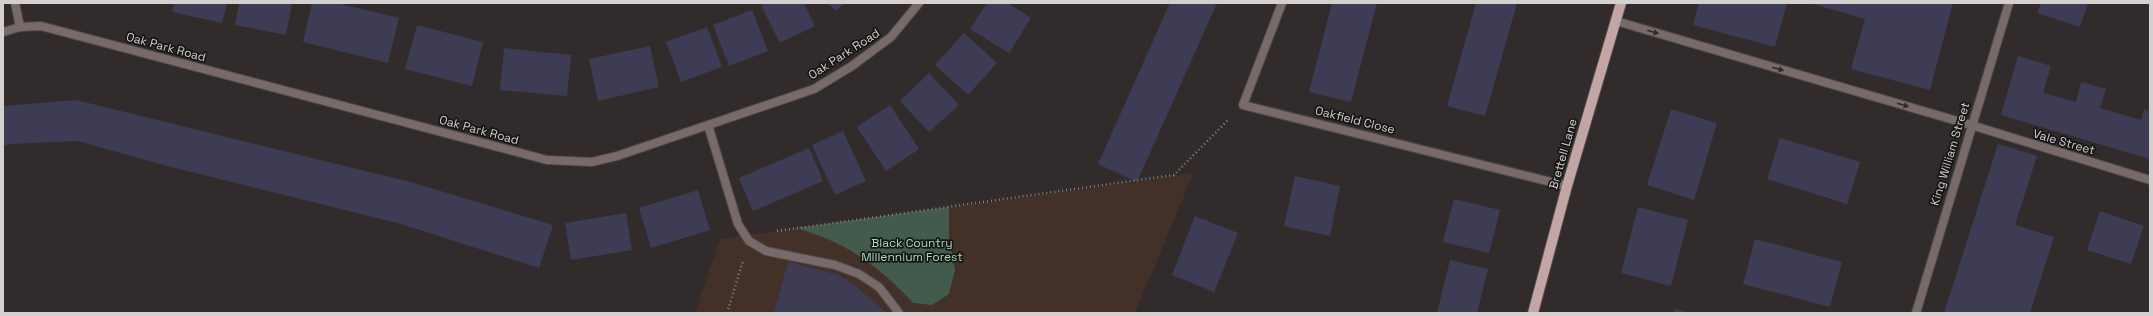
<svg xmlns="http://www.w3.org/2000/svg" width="2153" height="316" font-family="'Space Grotesk',sans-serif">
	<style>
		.education { fill: #433029 }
		.green { fill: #435b4d }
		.building { fill: #3e3c55 }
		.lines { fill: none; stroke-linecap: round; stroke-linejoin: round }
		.service-casing { stroke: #4e4a49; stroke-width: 10 }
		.minor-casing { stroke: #4e4a49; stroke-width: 10 }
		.primary-casing { stroke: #4e4a49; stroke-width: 12 }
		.path { stroke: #878382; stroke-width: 2.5; stroke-dasharray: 1 3; stroke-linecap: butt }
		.service { stroke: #78696a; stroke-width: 8 }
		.minor { stroke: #78696a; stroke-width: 8 }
		.primary { stroke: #c3a5a6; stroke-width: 10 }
		.oneway { fill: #2f2a2a }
		.labels { text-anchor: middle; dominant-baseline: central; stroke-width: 3.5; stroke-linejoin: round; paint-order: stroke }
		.street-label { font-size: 12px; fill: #d3d0cf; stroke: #171514 }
		.park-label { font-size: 12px; fill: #a6dcbc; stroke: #171514 }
	</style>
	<rect width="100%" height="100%" fill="#312c2b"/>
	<!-- education -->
	<path class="education" d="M1194 172 1135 313H695L720 239 1137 182Z"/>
	<!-- green -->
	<path class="green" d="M949 207V239L955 270 949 294 932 305 913 303C893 281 870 261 844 247 830 239 813 234 798 228Z"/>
	<!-- building -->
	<g class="building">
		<path d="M174 3H227L222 23 172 12Z"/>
		<path d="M239 3H292L286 35 235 25Z"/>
		<path d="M312 3H336L399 18 388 63 303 42Z"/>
		<path d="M765 3H804L815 26 780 43 761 5Z"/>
		<path d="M828 3H844L836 11Z"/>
		<path d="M987 3H1008L1031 18 1009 53 970 29Z"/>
		<path d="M1170 3H1217L1137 182 1098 164Z"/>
		<path d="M1332 3H1377L1351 102 1309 92Z"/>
		<path d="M1476 3H1517L1485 116 1447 106Z"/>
		<path d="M1699 3H1787L1775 47 1693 25Z"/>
		<path d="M1810 3H1953L1930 90 1851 69 1865 19Z"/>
		<path d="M2041 3H2088L2080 27 2037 13Z"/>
		<path d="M752 10 768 51 729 66 713 25Z"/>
		<path d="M417 25 483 42 472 86 405 69Z"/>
		<path d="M707 27 722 67 681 82 666 42Z"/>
		<path d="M964 33 997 63 968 95 935 65Z"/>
		<path d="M650 46 659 87 598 101 589 59Z"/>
		<path d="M504 48 571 55 567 96 500 90Z"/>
		<path d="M2018 56 2051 66 2043 93 2076 102 2081 82 2106 89 2100 108 2141 120 2144 109 2150 111V159L2001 115Z"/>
		<path d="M929 73 959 105 929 132 900 101Z"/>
		<path d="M76 100 414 183 553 225 539 268 401 224 167 166 78 141 9 144 3 147V106Z"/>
		<path d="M890 105 919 149 886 171 857 127Z"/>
		<path d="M1671 109 1717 123 1694 200 1647 185Z"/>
		<path d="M843 131 866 181 835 195 812 145Z"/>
		<path d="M1780 138 1860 162 1847 204 1767 179Z"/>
		<path d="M1998 144 2037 156 2015 225 2054 237 2030 313H1944Z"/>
		<path d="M809 148 823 181 753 211 739 178Z"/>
		<path d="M1295 176 1340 186 1330 236 1284 226Z"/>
		<path d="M698 190 710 230 651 248 639 208Z"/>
		<path d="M1454 199 1500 210 1489 253 1443 242Z"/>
		<path d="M1638 207 1688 220 1671 286 1621 273Z"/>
		<path d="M2100 211 2144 226 2131 264 2087 250Z"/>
		<path d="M626 213 632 250 571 260 565 223Z"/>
		<path d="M1195 216 1238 233 1214 292 1172 275Z"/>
		<path d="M1755 239 1842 262 1830 307 1743 284Z"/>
		<path d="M1450 260 1488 269 1477 313H1437Z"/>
		<path d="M788 262 838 275 853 284 887 313H774Z"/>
		<path d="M1675 309 1690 313H1674Z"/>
	</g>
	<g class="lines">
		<defs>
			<g id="service">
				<path d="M1616 21 1971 125"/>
				<path d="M708 125 738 224 749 241 766 251 835 265 859 274 879 287 899 313"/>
			</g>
			<g id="minor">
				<path d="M15 3 20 27"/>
				<path d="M1282 3 1243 105 1567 186"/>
				<path d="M3 32 20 27 41 26 547 160 592 162 617 156 814 89 852 66 891 37 919 3"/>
				<path d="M1971 125 2150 180"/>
				<path d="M1916 313 2009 3"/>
			</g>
			<path id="primary" d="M1533 313 1567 186 1621 3"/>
		</defs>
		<!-- service casing -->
		<use href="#service" class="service-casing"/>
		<!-- minor casing -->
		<use href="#minor" class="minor-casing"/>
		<!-- primary casing -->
		<use href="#primary" class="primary-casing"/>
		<!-- path -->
		<g class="path">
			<path d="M777 231 1174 175 1229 119"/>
			<path d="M727 313 743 261"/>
		</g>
		<!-- service -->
		<use href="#service" class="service"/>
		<!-- minor -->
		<use href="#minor" class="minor"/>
		<!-- primary -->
		<use href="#primary" class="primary"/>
	</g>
	<!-- one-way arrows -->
	<defs><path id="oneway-solid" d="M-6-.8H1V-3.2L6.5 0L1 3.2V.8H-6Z"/></defs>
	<g class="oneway">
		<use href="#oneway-solid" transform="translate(1653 32) rotate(16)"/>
		<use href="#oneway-solid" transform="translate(1778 69) rotate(16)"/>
		<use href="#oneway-solid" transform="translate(1903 105) rotate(16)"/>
	</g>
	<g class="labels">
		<!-- street labels -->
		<g class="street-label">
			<text transform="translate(166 47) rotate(15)">Oak Park Road</text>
			<text transform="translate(844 54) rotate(-33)">Oak Park Road</text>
			<text transform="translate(1355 120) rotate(14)">Oakfield Close</text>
			<text transform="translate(479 130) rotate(15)">Oak Park Road</text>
			<text transform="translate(2064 142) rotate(16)">Vale Street</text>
			<text transform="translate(1563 154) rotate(-74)">Brettell Lane</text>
			<text transform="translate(1950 154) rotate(-73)">King William Street</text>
		</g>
		<!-- park labels -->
		<g class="park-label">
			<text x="912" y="243">Black Country<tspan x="912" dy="14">Millennium Forest</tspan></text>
		</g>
	</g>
	<!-- border -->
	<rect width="2153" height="316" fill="none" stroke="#d3d0cf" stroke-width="8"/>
</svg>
